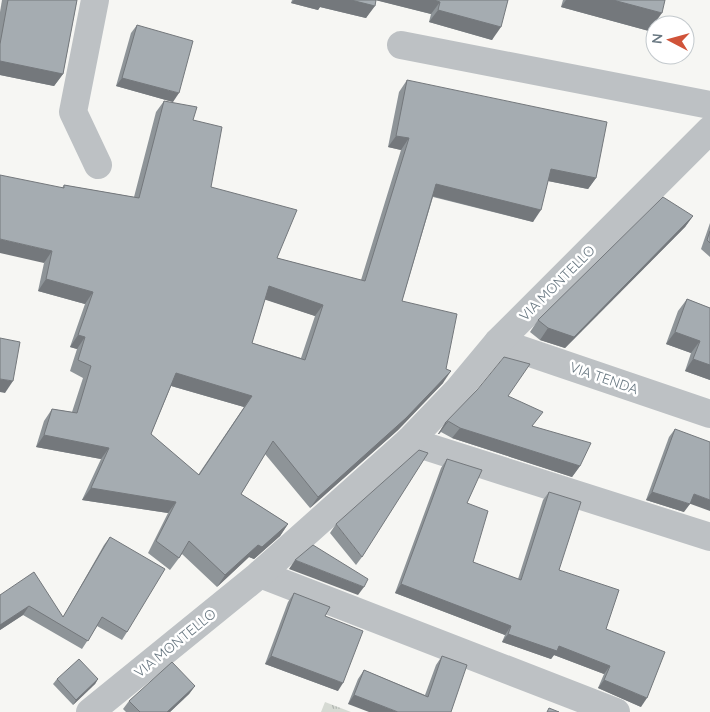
<svg xmlns="http://www.w3.org/2000/svg" width="710" height="712" font-family="Quicksand,sans-serif">
	<style>
		.grass { fill: url(#grass-tufts) }
		.lines { fill: none; stroke-linecap: round; stroke-linejoin: round }
		.minor { stroke: #bdc1c4; stroke-width: 28 }
		.wall { fill: #8e9498; fill-rule: evenodd }
		.shaded-wall { fill: #74787c }
		.building { fill: #a5acb1; stroke: #74787c; fill-rule: evenodd }
		.labels { text-anchor: middle; dominant-baseline: central; stroke-width: 5; stroke-linejoin: round; paint-order: stroke }
		.street-label { font-size: 14px; fill: #687781; stroke: #fff }
	</style>
	<defs>
		<pattern id="grass-tufts" width="24" height="20" patternUnits="userSpaceOnUse" patternTransform="scale(1.25)"><rect width="24" height="20" fill="#d6dad3"/><path d="M3 7l-1-3M5 7V3M7 7l1-3M15 17l-1-3M17 17v-4M19 17l1-3" fill="none" stroke="#b1b6b1"/></pattern>
	</defs>
	<rect width="100%" height="100%" fill="#f6f6f3"/>
	<!-- grass -->
	<path class="grass" d="M325 702 351 712H321Z"/>
	<g class="lines">
		<!-- minor -->
		<g class="minor">
			<path d="M95 0 73 112 98 165"/>
			<path d="M401 45 710 105"/>
			<path d="M498 342 710 414"/>
			<path d="M409 441 710 537"/>
			<path d="M260 574 616 712"/>
			<path d="M90 712 260 574 409 441 458 390 498 342 710 130"/>
		</g>
	</g>
	<!-- wall -->
	<g class="wall">
		<path d="M2 0H77L63 74 54 86 0 75V12Z"/>
		<path d="M292 0H508L492 40 429 22 431 14 376 0 366 18 320 7 318 10 291 3Z"/>
		<path d="M563 0H665L649 31 561 7Z"/>
		<path d="M137 25 173 102 116 86 131 33Z"/>
		<path d="M407 80 596 178 588 189 548 181 533 222 433 197 402 301 446 369 443 383 398 430 310 508 265 454 241 494 288 524 280 536 254 559 249 557 217 587 182 554 170 570 148 553 168 513 82 500 101 459 36 447 44 421 52 409 72 412 83 378 70 371 77 349 70 347 85 304 38 291 44 263 62 188 64 185 134 197 156 112 164 101 193 120 211 187 277 258 361 280 401 150 388 147 399 92ZM265 299 315 316 301 358 252 343ZM171 386 244 407 198 475 151 434Z"/>
		<path d="M693 216 685 227 565 348 540 340 530 332 538 320Z"/>
		<path d="M710 223V257L701 249Z"/>
		<path d="M687 299 710 308V380L685 371 691 353 666 344 678 311Z"/>
		<path d="M508 396 533 426 580 466 572 477 452 438 441 432 439 434H438L445 423Z"/>
		<path d="M675 429 684 512 646 500 669 437Z"/>
		<path d="M447 459 467 503 473 562 518 579 543 500 549 492 559 570 606 629 641 707 598 688 604 674 554 655 551 659 502 642 505 635 395 593 441 468Z"/>
		<path d="M336 524 362 557 356 565 330 533Z"/>
		<path d="M110 537 127 632 122 640 97 626 82 649 23 615 0 630V595L63 617 104 545Z"/>
		<path d="M294 593 325 616 338 691 265 664 288 602Z"/>
		<path d="M442 656 451 712 348 704 358 679 364 670 425 695 436 665Z"/>
		<path d="M57 679H98L95 684 73 705 53 684Z"/>
		<path d="M195 686 189 694 170 712H126L123 709 129 701Z"/>
	</g>
	<!-- shaded-wall -->
	<g class="shaded-wall">
		<path d="M294 0H351L375 6 366 18 320 7 318 10 291 3Z"/>
		<path d="M375 0H434L440 2 431 14Z"/>
		<path d="M566 0H613L662 13 649 31 561 7Z"/>
		<path d="M438 10 501 27 492 40 429 22Z"/>
		<path d="M0 61 63 74 54 86 0 75Z"/>
		<path d="M122 78 179 93 173 102 116 86Z"/>
		<path d="M396 136 409 138 401 150 388 147Z"/>
		<path d="M551 169 596 178 588 189 543 180Z"/>
		<path d="M436 184 541 210 533 222 428 195Z"/>
		<path d="M693 216 685 227 565 348 540 340 548 328Z"/>
		<path d="M0 239 52 251 44 263 0 253Z"/>
		<path d="M46 279 93 292 85 304 38 291Z"/>
		<path d="M269 286 323 305 315 316 260 298Z"/>
		<path d="M675 332 700 341 691 353 666 344Z"/>
		<path d="M78 335 85 337 77 349 70 347Z"/>
		<path d="M693 359 710 365V380L685 371Z"/>
		<path d="M451 371 443 383 398 430 310 508 318 497Z"/>
		<path d="M176 373 252 396 244 407 168 385Z"/>
		<path d="M0 379 13 381 5 393 0 392Z"/>
		<path d="M445 423H447L439 434H438Z"/>
		<path d="M460 428 580 466 572 477 452 438Z"/>
		<path d="M44 435 109 448 101 459 36 447Z"/>
		<path d="M91 488 176 502 168 513 82 500Z"/>
		<path d="M652 492 690 504 684 512 646 500Z"/>
		<path d="M694 494 710 500V511L688 503Z"/>
		<path d="M288 524 280 536 254 559 249 557 217 587 225 575 258 545Z"/>
		<path d="M295 560 364 587 358 595 289 569Z"/>
		<path d="M401 584 511 626 505 635 395 593Z"/>
		<path d="M29 606 23 615 0 630V625Z"/>
		<path d="M508 634 559 646 610 666 604 674 554 655 551 659 502 642Z"/>
		<path d="M271 656 343 683 338 691 265 664Z"/>
		<path d="M98 679 95 684 73 705 76 700Z"/>
		<path d="M604 680 647 698 641 707 598 688Z"/>
		<path d="M195 686 189 694 170 712H167Z"/>
		<path d="M354 695 398 712H369L348 704Z"/>
	</g>
	<!-- building -->
	<g class="building">
		<path d="M8 0H77L63 74 0 61V44Z"/>
		<path d="M351 0H376L375 6Z"/>
		<path d="M434 0H508L501 27 438 10 440 2Z"/>
		<path d="M613 0H665L662 13Z"/>
		<path d="M137 25 193 41 179 93 122 78Z"/>
		<path d="M407 80 607 122 596 178 551 169 541 210 436 184 402 301 457 314 446 369 451 371 406 418 318 497 273 441 241 494 288 524 262 547 258 545 225 575 189 541 179 558 156 541 176 502 91 488 109 448 44 435 52 409 77 413 91 366 78 360 85 337 78 335 93 292 46 279 52 251 0 239V175L64 188V185L139 198 164 101 197 107 193 120 222 127 211 187 297 210 277 258 365 281 409 138 396 136ZM269 286 323 305 305 360 252 343ZM176 373 252 396 199 475 151 434Z"/>
		<path d="M663 197 693 216 574 337 548 328 538 320Z"/>
		<path d="M710 231V243L707 240Z"/>
		<path d="M687 299 710 308V365L693 359 700 341 675 332Z"/>
		<path d="M0 338 20 342 13 381 0 379Z"/>
		<path d="M504 357 530 364 508 396 543 412 532 426 591 443 580 466 460 428 448 421 447 423H445L477 390Z"/>
		<path d="M675 429 710 442V500L694 494 690 504 652 492Z"/>
		<path d="M419 450 428 453 362 557 336 524Z"/>
		<path d="M447 459 482 470 467 503 488 511 473 562 521 580 549 492 581 502 559 570 619 590 606 629 665 652 647 698 604 680 610 666 559 646 557 651 508 634 511 626 401 584Z"/>
		<path d="M110 537 165 569 127 632 102 617 88 641 29 606 0 625V595L34 572 63 617Z"/>
		<path d="M313 545 368 579 364 587 295 560Z"/>
		<path d="M294 593 330 607 325 616 363 631 343 683 271 656Z"/>
		<path d="M442 656 467 665 451 712H398L354 695 364 670 428 697Z"/>
		<path d="M79 659 98 679 76 700 57 679Z"/>
		<path d="M172 662 195 686 167 712H140L129 701Z"/>
		<path d="M549 708 559 712H547Z"/>
	</g>
	<g class="labels">
		<!-- street labels -->
		<g class="street-label">
			<text transform="translate(557 283) rotate(-45)">VIA MONTELLO</text>
			<text transform="translate(604 378) rotate(19)">VIA TENDA</text>
			<text transform="translate(175 643) rotate(-39)">VIA MONTELLO</text>
		</g>
	</g>
	<!-- north arrow -->
	<g transform="translate(670 40) rotate(276)"><circle r="24" fill="#ffffff" stroke="#c3c9cd"/>
	<path d="M0-4L9 19L0 12L-9 19Z" fill="#d05339"/>
	<text y="-8" font-size="14" font-weight="bold" text-anchor="middle" fill="#687781">N</text>
	</g>
</svg>
